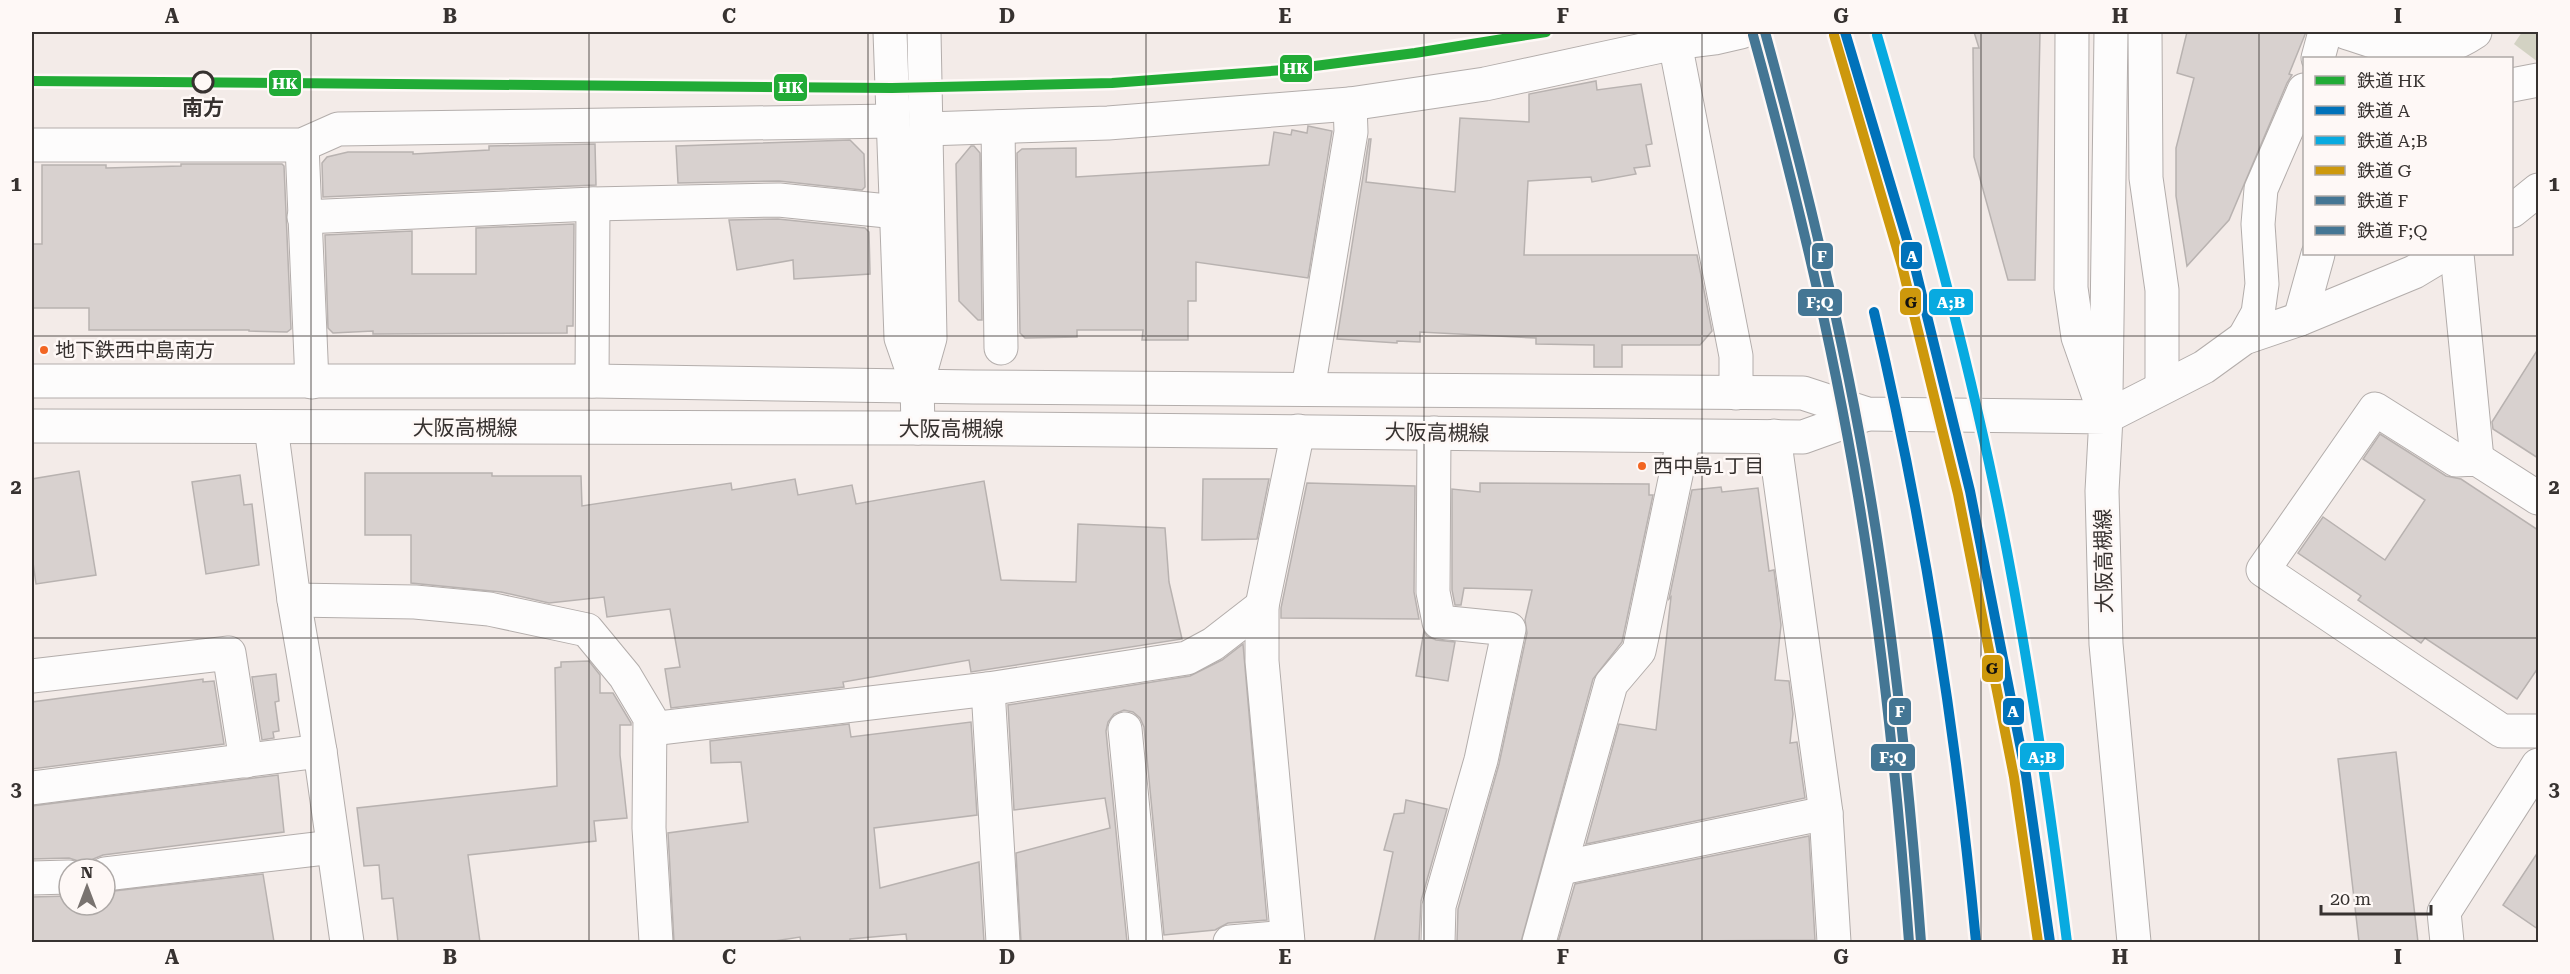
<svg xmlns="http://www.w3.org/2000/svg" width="2570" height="974" font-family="'Roboto Serif','Noto Sans JP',serif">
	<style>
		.green { fill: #d3d2c3 }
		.building { fill: #d8d1cf; stroke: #b8b2b0; stroke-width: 1.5 }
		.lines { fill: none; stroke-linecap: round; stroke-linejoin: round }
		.minor-casing { stroke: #b3adab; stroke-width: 35 }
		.major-casing { stroke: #b3adab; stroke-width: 35 }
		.minor { stroke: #fdfcfc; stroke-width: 33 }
		.major { stroke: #fdfcfc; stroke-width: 33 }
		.rail-1-casing { stroke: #fef8f6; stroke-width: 15 }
		.rail-2-casing { stroke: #fef8f6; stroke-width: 15 }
		.rail-3-casing { stroke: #fef8f6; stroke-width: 15 }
		.rail-4-casing { stroke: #fef8f6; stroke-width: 15 }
		.rail-5-casing { stroke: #fef8f6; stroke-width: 15 }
		.rail-6-casing { stroke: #fef8f6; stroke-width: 15 }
		.rail-1 { stroke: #21ab36; stroke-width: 10 }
		.rail-2 { stroke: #0072ba; stroke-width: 10 }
		.rail-3 { stroke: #08aae0; stroke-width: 10 }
		.rail-4 { stroke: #cd980c; stroke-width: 10 }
		.rail-5 { stroke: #447694; stroke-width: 10 }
		.rail-6 { stroke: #447694; stroke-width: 10 }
		.grid { fill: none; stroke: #373230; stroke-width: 1.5; stroke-opacity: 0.55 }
		.stop-dot { fill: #fef8f6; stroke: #373230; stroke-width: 3 }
		.bus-dot { fill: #f26522; stroke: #fef8f6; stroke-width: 2 }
		.labels { text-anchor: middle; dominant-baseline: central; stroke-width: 5; stroke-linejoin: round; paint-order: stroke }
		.bus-label { font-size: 20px; fill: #373230; stroke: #fef8f6; text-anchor: start }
		.stop-label { font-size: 21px; font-weight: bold; fill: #373230; stroke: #fef8f6 }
		.street-label { font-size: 21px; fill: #373230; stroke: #fef8f6 }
		.line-badge { stroke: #fef8f6; stroke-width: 2 }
		.badge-label { font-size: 16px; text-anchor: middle; font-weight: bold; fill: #fff }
		.pale-badge-label { font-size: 16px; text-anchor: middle; font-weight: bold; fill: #111 }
		.neatline { fill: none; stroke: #373230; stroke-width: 2 }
		.grid-label { font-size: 20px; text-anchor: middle; font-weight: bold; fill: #373230 }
	</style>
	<rect width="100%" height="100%" fill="#f3ebe8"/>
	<!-- green -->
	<path class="green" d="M2522 32H2538V62L2514 44Z"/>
	<!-- building -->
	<g class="building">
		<path d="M1974 32H2040L2035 280H2008L1974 157 1973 48H1979Z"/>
		<path d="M2187 32H2306L2289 74 2292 75 2287 83 2229 220 2187 266 2176 196V148L2194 78 2177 73Z"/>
		<path d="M1596 81 1597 90 1641 84 1652 144 1646 145 1650 166 1634 168 1636 174 1592 182 1591 177 1528 181 1524 255H1697L1712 331 1700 345H1622V367H1594V345L1536 344V338L1420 332V342L1397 341V343L1337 339 1369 139H1371L1366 182 1455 192 1460 118 1529 122V94Z"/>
		<path d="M1308 126 1332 131 1308 278 1196 262V301H1188V340H1142L1143 330H1077V337L1025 338 1020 333 1017 153 1022 149 1076 148V177L1269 165 1274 132 1291 135 1292 130 1307 133Z"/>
		<path d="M850 140 864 154 865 187 862 190 779 181 678 183 676 146Z"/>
		<path d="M595 144 596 185 323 197 322 163 327 157 348 152H413V154L489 150V146Z"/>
		<path d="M971 146H974L980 153 982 320H978L959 301 956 164Z"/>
		<path d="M181 164H282L284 166 291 329 287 332 249 331V330H89V308H32V244H42V165H106V168L181 166Z"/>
		<path d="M778 219 865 228 869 232 870 274 794 279 793 260 737 270 729 220Z"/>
		<path d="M574 224 573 326H567V333L373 334V331L333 333 328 328 325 235 412 231V274H476V228Z"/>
		<path d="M2538 349V458L2493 429 2492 422Z"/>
		<path d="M2380 434 2446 476 2461 479 2538 530V668L2517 699 2425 638 2421 643 2358 600 2361 596 2298 553 2323 517 2385 560 2425 500 2363 459Z"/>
		<path d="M79 471 96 575 36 584 32 555V479Z"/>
		<path d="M365 473H492V476H581L582 506 731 483 732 490 795 479 798 495 852 485 856 504 984 481 1001 580 1076 582 1078 524 1165 528 1169 582 1182 639 971 672 969 660 843 682 844 687 671 708 665 669 680 667 670 609 607 617 604 597 549 603 501 592 411 583V535H365Z"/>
		<path d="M240 475 244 505 252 504 259 565 206 574 192 482Z"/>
		<path d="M1203 479H1269L1257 539 1202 540Z"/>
		<path d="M1307 483 1415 486 1414 592 1419 619 1281 618V608Z"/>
		<path d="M1480 483 1649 484V495H1653L1622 642 1593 679 1521 942H1457L1458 909 1499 764 1527 633 1525 620 1532 590 1464 588 1461 605H1455L1452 590V489L1480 492Z"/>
		<path d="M1721 487 1722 492 1758 488 1769 571 1774 570 1781 625 1775 680 1789 681 1793 714 1790 743 1797 742 1805 798 1586 844 1619 724 1656 730 1671 597 1669 599 1692 490Z"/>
		<path d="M1424 631 1427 636 1436 640 1455 642 1448 681 1416 676Z"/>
		<path d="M1243 644 1267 920 1228 923 1215 930 1164 935 1144 727 1140 718 1133 712 1124 710 1114 714 1108 722 1106 731 1127 942H1021L1016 853 1110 828 1105 798 1014 810 1008 705 1190 676 1222 660Z"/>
		<path d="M589 661 600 675V693H613L631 723V725H620V755L627 818 594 821 596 841 468 855 480 942H398L393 898 382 899 379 865 364 866 357 808 557 786 555 668 561 667V662Z"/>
		<path d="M276 674 279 701 275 702 279 731 273 732 274 738 262 740 252 677Z"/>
		<path d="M203 679V682L214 681 224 744 32 769V702Z"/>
		<path d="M971 722 977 815 874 828 880 888 979 862 984 942H907L906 934 850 939V942H801L800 937 768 942H674L668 833 748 822 741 762 711 763 710 741 849 724 851 737Z"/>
		<path d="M2396 752 2418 942H2359L2338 759Z"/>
		<path d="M278 775 284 832 103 855 93 859 87 869 78 861 69 858 32 859V806Z"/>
		<path d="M1406 800 1447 809 1421 901 1419 942H1374L1393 852 1384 850 1394 814 1404 813Z"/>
		<path d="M1809 836 1815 940 1558 942 1575 884Z"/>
		<path d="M2538 852V929L2503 905Z"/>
		<path d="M263 874 274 942H32V897L69 896V905H105V892Z"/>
	</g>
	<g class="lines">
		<defs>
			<g id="minor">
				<path d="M890 32 901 338 917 384 918 428"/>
				<path d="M2072 32 2071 288 2078 337 2106 417"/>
				<path d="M2145 32 2146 178 2162 290V387"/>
				<path d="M2345 32C2395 48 2427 64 2475 32"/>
				<path d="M1675 43 1736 356V393"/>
				<path d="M2318 58 2325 32"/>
				<path d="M2512 85 2538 80"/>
				<path d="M998 127 1001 348"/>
				<path d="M926 129 1108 123 1350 104 1485 84 1675 43 1715 38 1741 32"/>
				<path d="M32 145H302L338 129 893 121"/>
				<path d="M302 145 312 382"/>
				<path d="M2512 211 2538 190"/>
				<path d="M304 217 593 204 779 200 897 212"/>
				<path d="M2457 254 2477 459"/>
				<path d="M2300 319 2318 254"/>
				<path d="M2244 338 2258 313 2262 284 2258 224 2261 189 2304 90"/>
				<path d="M592 381 593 204"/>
				<path d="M917 384 930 338 924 32"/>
				<path d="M1308 389 1351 132 1350 104"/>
				<path d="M2106 394 2111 32"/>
				<path d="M2106 417 2204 367 2244 338 2300 319 2414 272 2444 254"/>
				<path d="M271 427 294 600 320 751 347 942"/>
				<path d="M1434 433 1433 592 1439 622 1509 629 1481 760 1439 906 1438 942"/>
				<path d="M1774 436 1826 813 1834 942"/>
				<path d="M2538 498 2477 459 2456 460 2375 409 2263 570 2502 731H2538"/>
				<path d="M294 600 415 602 489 609 587 630 625 676 650 718 649 828 656 942"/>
				<path d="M32 676 229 653 246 761"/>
				<path d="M988 689 1003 942"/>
				<path d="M651 729 988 689 1187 658 1213 644 1262 606"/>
				<path d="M1125 729 1146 942"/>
				<path d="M32 788 320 751"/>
				<path d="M1561 868 1826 813"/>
				<path d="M105 874 333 847"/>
				<path d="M32 878 69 877"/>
				<path d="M1230 942 1287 937"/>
				<path d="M1288 942 1262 661V606L1298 431"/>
				<path d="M1539 942 1611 684 1639 651 1684 437"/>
				<path d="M2447 942 2444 912 2538 765"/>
			</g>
			<g id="major">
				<path d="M32 381H592L974 387 1803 393 1867 414 2106 417 2102 491 2106 644 2134 942"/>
				<path d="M32 426 918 428 1803 437 1867 414"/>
			</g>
		</defs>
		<!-- minor casing -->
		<use href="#minor" class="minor-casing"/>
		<!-- major casing -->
		<use href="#major" class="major-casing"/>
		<!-- minor -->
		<use href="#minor" class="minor"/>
		<!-- major -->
		<use href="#major" class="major"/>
		<defs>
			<path id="rail-1" d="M32 81 892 88 1112 83 1284 70 1415 53 1546 32"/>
			<g id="rail-2">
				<path d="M1845 32 1914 263 1970 491 2026 775 2050 942"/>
				<path d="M1874 312C1923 520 1956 729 1976 942"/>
			</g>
			<path id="rail-3" d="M1877 35C1921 186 1963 337 1995 491 2026 640 2048 791 2067 942"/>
			<path id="rail-4" d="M1834 35 1902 266 1958 494 2014 777 2038 942"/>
			<path id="rail-5" d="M1765 32C1807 185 1844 338 1870 494 1895 643 1910 792 1921 942"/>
			<path id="rail-6" d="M1753 35C1795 187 1832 340 1858 496 1883 644 1898 793 1909 942"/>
		</defs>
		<!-- rail-1 casing -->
		<use href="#rail-1" class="rail-1-casing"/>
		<!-- rail-2 casing -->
		<use href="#rail-2" class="rail-2-casing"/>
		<!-- rail-3 casing -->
		<use href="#rail-3" class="rail-3-casing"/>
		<!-- rail-4 casing -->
		<use href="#rail-4" class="rail-4-casing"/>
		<!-- rail-5 casing -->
		<use href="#rail-5" class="rail-5-casing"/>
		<!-- rail-6 casing -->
		<use href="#rail-6" class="rail-6-casing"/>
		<!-- rail-1 -->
		<use href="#rail-1" class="rail-1"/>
		<!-- rail-2 -->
		<use href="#rail-2" class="rail-2"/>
		<!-- rail-3 -->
		<use href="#rail-3" class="rail-3"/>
		<!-- rail-4 -->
		<use href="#rail-4" class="rail-4"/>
		<!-- rail-5 -->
		<use href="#rail-5" class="rail-5"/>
		<!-- rail-6 -->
		<use href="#rail-6" class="rail-6"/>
	</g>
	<!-- grid -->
	<path class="grid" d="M311 32V942M589 32V942M868 32V942M1146 32V942M1424 32V942M1702 32V942M1981 32V942M2259 32V942M32 336H2538M32 638H2538"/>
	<!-- markers -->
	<circle class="stop-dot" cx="203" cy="82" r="10"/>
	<g class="bus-dot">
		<circle cx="44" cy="350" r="5"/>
		<circle cx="1642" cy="466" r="5"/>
	</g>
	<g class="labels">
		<!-- bus labels -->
		<g class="bus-label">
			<text x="55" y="350">地下鉄西中島南方</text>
			<text x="1653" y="466">西中島1丁目</text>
		</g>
		<!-- stop labels -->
		<g class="stop-label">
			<text x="203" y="108">南方</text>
		</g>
		<!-- street labels -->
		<g class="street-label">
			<text x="465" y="428">大阪高槻線</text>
			<text x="951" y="429">大阪高槻線</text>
			<text transform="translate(1437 433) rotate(1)">大阪高槻線</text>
			<text transform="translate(2104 561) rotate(-91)">大阪高槻線</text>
		</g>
	</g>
	<g class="line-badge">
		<rect x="1279" y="54" width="34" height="29" rx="6" fill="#21ab36"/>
		<rect x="268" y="69" width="34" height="28" rx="6" fill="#21ab36"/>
		<rect x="773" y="73" width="35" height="29" rx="6" fill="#21ab36"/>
		<rect x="1900" y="241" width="23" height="29" rx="6" fill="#0072ba"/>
		<rect x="1811" y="242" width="23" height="28" rx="6" fill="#447694"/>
		<rect x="1899" y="287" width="23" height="29" rx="6" fill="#cd980c"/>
		<rect x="1928" y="288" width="46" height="28" rx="6" fill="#08aae0"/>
		<rect x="1797" y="288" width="46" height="29" rx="6" fill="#447694"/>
		<rect x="1981" y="654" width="23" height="29" rx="6" fill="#cd980c"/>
		<rect x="2002" y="697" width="23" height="29" rx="6" fill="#0072ba"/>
		<rect x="1888" y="697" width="24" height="29" rx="6" fill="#447694"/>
		<rect x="2019" y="742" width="46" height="29" rx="6" fill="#08aae0"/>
		<rect x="1870" y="743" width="46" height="29" rx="6" fill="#447694"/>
	</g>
	<g class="badge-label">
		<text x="1296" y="74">HK</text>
		<text x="285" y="89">HK</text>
		<text x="791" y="93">HK</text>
		<text x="1912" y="262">A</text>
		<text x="1822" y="262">F</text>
		<text x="1951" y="308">A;B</text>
		<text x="1820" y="308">F;Q</text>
		<text x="2013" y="717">A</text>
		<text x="1900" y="717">F</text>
		<text x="2042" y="763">A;B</text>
		<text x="1893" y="763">F;Q</text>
	</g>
	<g class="pale-badge-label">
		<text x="1911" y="308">G</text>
		<text x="1992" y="674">G</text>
	</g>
	<!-- border -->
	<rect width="2570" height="974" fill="none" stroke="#fef8f6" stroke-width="66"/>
	<!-- legend -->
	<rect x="2303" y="57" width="210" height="198" fill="#fef8f6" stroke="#aea9a7" stroke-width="1.5"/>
	<rect x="2315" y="76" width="30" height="9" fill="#21ab36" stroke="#aea9a7" stroke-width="1.5"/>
	<text x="2357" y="87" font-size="18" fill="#373230">鉄道 HK</text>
	<rect x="2315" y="106" width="30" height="9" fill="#0072ba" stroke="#aea9a7" stroke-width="1.5"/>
	<text x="2357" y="117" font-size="18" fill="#373230">鉄道 A</text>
	<rect x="2315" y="136" width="30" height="9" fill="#08aae0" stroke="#aea9a7" stroke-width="1.5"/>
	<text x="2357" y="147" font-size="18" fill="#373230">鉄道 A;B</text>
	<rect x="2315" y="166" width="30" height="9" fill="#cd980c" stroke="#aea9a7" stroke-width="1.5"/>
	<text x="2357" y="177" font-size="18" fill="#373230">鉄道 G</text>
	<rect x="2315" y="196" width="30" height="9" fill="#447694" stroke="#aea9a7" stroke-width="1.5"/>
	<text x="2357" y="207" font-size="18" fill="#373230">鉄道 F</text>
	<rect x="2315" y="226" width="30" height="9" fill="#447694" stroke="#aea9a7" stroke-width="1.5"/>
	<text x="2357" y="237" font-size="18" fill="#373230">鉄道 F;Q</text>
	<!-- north arrow -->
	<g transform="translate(87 887)"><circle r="28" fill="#fef8f6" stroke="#aea9a7" stroke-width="1.5"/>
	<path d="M0-4.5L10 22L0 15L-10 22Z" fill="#797370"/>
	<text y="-9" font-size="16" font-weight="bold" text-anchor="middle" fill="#373230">N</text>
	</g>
	<!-- scale -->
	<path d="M2321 905v9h110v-9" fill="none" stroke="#373230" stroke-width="3"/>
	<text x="2330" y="905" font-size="18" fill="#373230" stroke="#fef8f6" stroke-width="4.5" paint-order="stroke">20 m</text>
	<rect x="33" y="33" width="2504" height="908" class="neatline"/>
	<g class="grid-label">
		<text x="172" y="23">A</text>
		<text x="450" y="23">B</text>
		<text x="729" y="23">C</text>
		<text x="1007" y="23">D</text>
		<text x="1285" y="23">E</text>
		<text x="1563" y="23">F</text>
		<text x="1841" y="23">G</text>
		<text x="2120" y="23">H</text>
		<text x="2398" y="23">I</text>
		<text x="16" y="191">1</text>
		<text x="2554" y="191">1</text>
		<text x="16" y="494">2</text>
		<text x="2554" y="494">2</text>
		<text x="16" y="796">3</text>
		<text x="2554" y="796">3</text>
		<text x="172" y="964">A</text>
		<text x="450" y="964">B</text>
		<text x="729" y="964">C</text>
		<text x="1007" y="964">D</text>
		<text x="1285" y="964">E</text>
		<text x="1563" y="964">F</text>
		<text x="1841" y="964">G</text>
		<text x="2120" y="964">H</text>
		<text x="2398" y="964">I</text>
	</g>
</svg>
